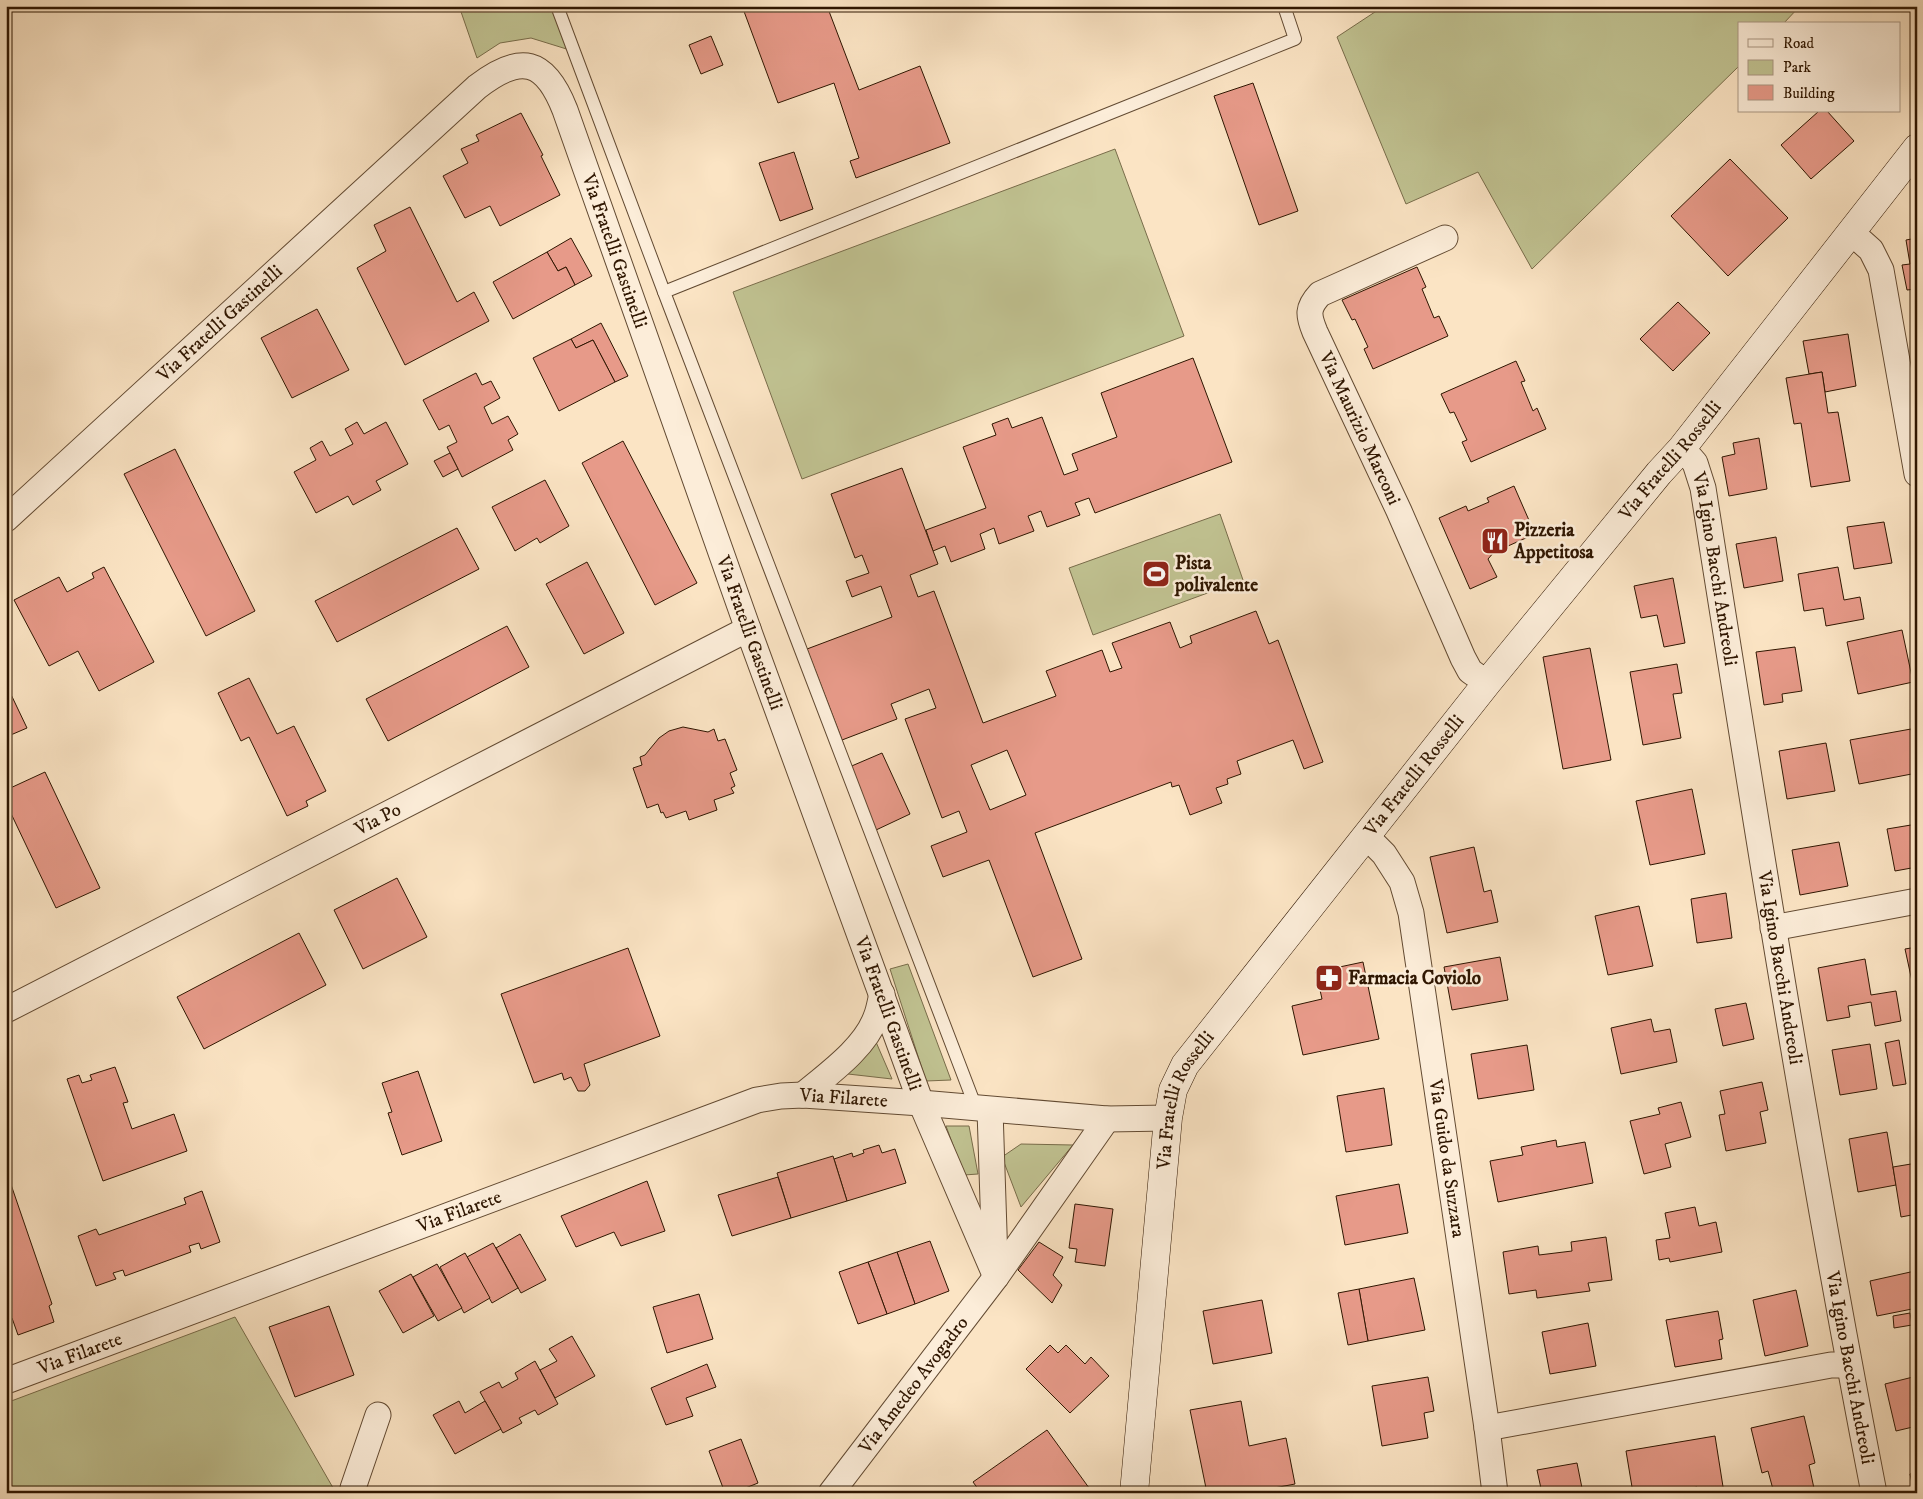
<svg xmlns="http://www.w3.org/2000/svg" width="1923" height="1499" font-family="'IM FELL DW Pica',serif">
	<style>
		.green { fill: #c1c392; stroke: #786c4a }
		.building { fill: #e79a89; stroke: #2f1601; fill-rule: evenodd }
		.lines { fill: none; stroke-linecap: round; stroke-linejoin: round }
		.lane-casing { stroke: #624a32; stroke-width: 14 }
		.street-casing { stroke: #624a32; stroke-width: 27 }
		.secondary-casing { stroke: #2f1601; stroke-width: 29 }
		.lane { stroke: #fcedd9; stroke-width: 12 }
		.street { stroke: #fcedd9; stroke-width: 25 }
		.secondary { stroke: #fcedd9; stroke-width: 28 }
		.labels { text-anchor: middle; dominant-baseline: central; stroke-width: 5; stroke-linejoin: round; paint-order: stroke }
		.street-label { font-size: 19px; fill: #2f1601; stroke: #fcedd9 }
		.poi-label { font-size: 19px; font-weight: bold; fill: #2f1601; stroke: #fcedd9; text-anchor: start }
	</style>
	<rect width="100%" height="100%" fill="#fbe4c4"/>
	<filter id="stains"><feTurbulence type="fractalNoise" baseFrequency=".004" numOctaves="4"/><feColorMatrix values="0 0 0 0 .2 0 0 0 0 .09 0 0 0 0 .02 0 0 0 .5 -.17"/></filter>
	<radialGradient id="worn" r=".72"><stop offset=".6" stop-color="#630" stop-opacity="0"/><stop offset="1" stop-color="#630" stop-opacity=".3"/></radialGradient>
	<!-- green -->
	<g class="green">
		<path d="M459 6H557L573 51 531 38 500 43 477 58Z"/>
		<path d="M1384 6H1800L1783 24H1739V66L1532 269 1478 172 1406 204 1337 37Z"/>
		<path d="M1115 149 1184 336 802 479 733 292Z"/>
		<path d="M1220 514 1243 580 1093 635 1069 568Z"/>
		<path d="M908 964 951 1080 926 1081 890 969Z"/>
		<path d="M876 1042 892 1079 848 1074Z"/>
		<path d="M946 1126H969L978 1174 964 1175Z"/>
		<path d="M1021 1144 1073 1145 1021 1207 1002 1157Z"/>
		<path d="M235 1317 336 1493H6V1403Z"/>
	</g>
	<!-- building -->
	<g class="building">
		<path d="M742 6H827L859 90 920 66 950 143 856 178 850 161 859 158 834 83 778 103Z"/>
		<path d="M711 36 723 65 701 74 689 45Z"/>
		<path d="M1253 83 1298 211 1259 225 1214 96Z"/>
		<path d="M1819 111H1827L1854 141 1811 179 1781 145Z"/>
		<path d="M521 113 543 155 541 156 560 195 500 226 490 206 465 218 443 176 468 163 461 149 479 141 476 135Z"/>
		<path d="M794 152 813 209 780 221 759 163Z"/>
		<path d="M1730 159 1788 218 1728 276 1671 216Z"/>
		<path d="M410 207 457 302 474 292 489 321 405 365 357 268 386 251 374 225Z"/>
		<path d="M571 238 592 276 575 285 566 267 558 271 547 252Z"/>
		<path d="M1917 238V289L1907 290 1902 265 1910 264 1906 240Z"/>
		<path d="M547 252 558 271 566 267 575 285 513 319 493 282Z"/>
		<path d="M1417 267 1426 287 1422 289 1434 318 1439 316 1448 336 1373 369 1364 349 1368 347 1355 319 1352 320 1342 300Z"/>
		<path d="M1678 302 1710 333 1673 371 1640 339Z"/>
		<path d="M317 309 349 370 292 398 261 338Z"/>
		<path d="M601 323 628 376 615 382 593 340 576 348 571 339Z"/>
		<path d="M1848 334 1856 386 1825 392 1822 372 1809 374 1803 341Z"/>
		<path d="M571 339 576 348 593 340 615 382 559 411 533 358Z"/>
		<path d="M1193 358 1232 462 1095 513 1089 498 1075 503 1080 515 1047 527 1041 511 1028 516 1034 531 999 544 994 528 980 534 985 549 951 562 945 546 933 551 926 530 986 508 963 447 996 435 992 424 1008 418 1012 428 1042 417 1064 475 1078 470 1072 454 1117 437 1101 393Z"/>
		<path d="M1516 361 1525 381 1521 382 1533 411 1537 408 1546 429 1471 462 1462 442 1467 440 1454 412 1450 413 1441 394Z"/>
		<path d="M1822 372 1828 413 1838 412 1850 481 1811 487 1801 423 1794 424 1786 378Z"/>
		<path d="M476 373 482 385 491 381 500 398 484 407 492 424 508 416 518 434 508 440 513 450 462 477 447 447 457 442 449 425 439 430 423 400Z"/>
		<path d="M357 422 364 434 386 422 408 464 376 481 381 490 353 505 348 496 316 513 294 472 316 460 310 448 322 441 330 456 353 444 345 429Z"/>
		<path d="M1759 438 1767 489 1729 496 1722 457 1735 454 1733 443Z"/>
		<path d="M623 441 697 583 655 605 582 463Z"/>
		<path d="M175 449 255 611 206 636 124 474Z"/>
		<path d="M450 453 458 469 443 477 434 461Z"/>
		<path d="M902 468 938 564 910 575 918 597 934 591 983 723 1056 696 1046 671 1102 650 1110 672 1122 668 1112 643 1170 622 1180 648 1192 643 1190 636 1256 611 1269 644 1278 640 1323 762 1304 769 1293 740 1237 761 1241 774 1227 779 1228 784 1216 788 1222 803 1190 815 1179 785 1172 787 1171 782 1035 833 1082 959 1033 977 989 860 943 877 931 846 967 832 959 811 942 818 905 719 936 708 929 689 891 704 897 719 842 740 807 649 892 617 881 586 852 597 846 581 869 573 862 555 855 558 831 494ZM1007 750 1026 795 990 810 971 765Z"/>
		<path d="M545 480 569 526 540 543 537 538 515 551 492 507Z"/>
		<path d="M1514 486 1535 534 1508 546 1506 541 1501 544 1488 559 1497 577 1470 589 1439 518 1466 506 1468 511 1489 502 1487 498Z"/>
		<path d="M1884 522 1892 563 1854 569 1847 527Z"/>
		<path d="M457 528 479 569 337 642 315 601Z"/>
		<path d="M1776 537 1783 581 1744 588 1736 544Z"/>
		<path d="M587 562 624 633 584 654 546 584Z"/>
		<path d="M104 567 154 662 99 691 78 651 49 666 14 600 59 577 67 592 94 578 92 573Z"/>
		<path d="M1838 567 1844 600 1860 597 1864 619 1826 626 1823 608 1804 611 1798 574Z"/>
		<path d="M1673 578 1685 643 1664 647 1657 615 1641 618 1634 586Z"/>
		<path d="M507 626 529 667 388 741 366 699Z"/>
		<path d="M1902 630 1913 682 1858 694 1847 642Z"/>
		<path d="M1795 647 1802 691 1782 694 1783 702 1764 705 1756 652Z"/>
		<path d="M1590 648 1611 760 1563 769 1543 657Z"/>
		<path d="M1677 664 1682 693 1673 694 1681 738 1643 745 1630 672Z"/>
		<path d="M249 678 277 734 294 726 326 791 306 801 308 806 287 816 249 737 241 741 218 693Z"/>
		<path d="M6 684 27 728 6 737Z"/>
		<path d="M683 727 708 732 714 729 718 741 725 739 737 770 730 773 735 786 731 788 734 793 714 800 717 810 689 820 686 811 666 818 663 812 661 813 658 804 647 808 633 768 642 765 640 757 645 755 659 738 669 731Z"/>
		<path d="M1911 729 1917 758V773L1859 784 1850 740Z"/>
		<path d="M1826 743 1835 791 1787 799 1779 751Z"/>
		<path d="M882 753 910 814 876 830 847 768Z"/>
		<path d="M45 772 100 888 56 908 6 803V790Z"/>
		<path d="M1692 789 1705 854 1650 865 1636 801Z"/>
		<path d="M1917 824V867L1895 871 1887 829Z"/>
		<path d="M1839 842 1848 886 1800 895 1792 850Z"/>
		<path d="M1474 847 1484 892 1491 890 1498 922 1447 933 1430 857Z"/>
		<path d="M397 878 427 937 363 969 334 910Z"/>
		<path d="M1726 893 1732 938 1697 943 1691 899Z"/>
		<path d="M1639 906 1653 966 1608 975 1595 916Z"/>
		<path d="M299 933 326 985 204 1049 177 997Z"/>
		<path d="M1917 947V995H1915L1905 949Z"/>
		<path d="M628 948 660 1036 584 1064 590 1085 585 1091H578L571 1077 564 1080 562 1073 534 1083 501 994Z"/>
		<path d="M1500 957 1508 1000 1452 1010 1444 967Z"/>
		<path d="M1865 959 1871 995 1896 991 1901 1021 1875 1026 1871 1002 1848 1006 1850 1017 1827 1021 1818 968Z"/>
		<path d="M1363 962 1379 1039 1303 1055 1292 1006 1322 999 1316 972Z"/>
		<path d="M1746 1003 1754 1039 1723 1046 1715 1009Z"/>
		<path d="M1651 1019 1654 1032 1670 1029 1677 1062 1621 1074 1611 1028Z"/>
		<path d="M1899 1040 1906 1084 1893 1086 1885 1043Z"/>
		<path d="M1870 1044 1877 1089 1840 1095 1832 1050Z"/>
		<path d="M1527 1045 1534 1090 1478 1099 1471 1054Z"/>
		<path d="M115 1067 128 1102 123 1103 132 1129 174 1114 187 1151 103 1181 67 1079 79 1075 82 1083 92 1080 90 1075Z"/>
		<path d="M418 1071 442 1141 402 1155 388 1113 392 1112 382 1083Z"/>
		<path d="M1762 1082 1768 1110 1760 1112 1766 1143 1726 1151 1719 1115 1725 1114 1720 1091Z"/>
		<path d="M1384 1088 1392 1145 1346 1152 1337 1096Z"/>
		<path d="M1681 1102 1691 1137 1665 1144 1671 1167 1644 1174 1630 1121 1660 1114 1658 1108Z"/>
		<path d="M1887 1132 1896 1185 1858 1192 1849 1139Z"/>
		<path d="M1556 1140 1557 1147 1585 1142 1593 1183 1498 1202 1490 1161 1523 1155 1521 1147Z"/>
		<path d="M879 1145 882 1153 895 1149 906 1183 847 1201 834 1159 852 1153 853 1157 864 1153 863 1150Z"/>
		<path d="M833 1156 847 1201 791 1218 777 1173Z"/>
		<path d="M1917 1163V1214L1901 1217 1893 1167Z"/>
		<path d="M6 1170 52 1304 49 1306 54 1322 18 1335 12 1318 6 1320Z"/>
		<path d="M778 1177 791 1218 732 1236 718 1195Z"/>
		<path d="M647 1181 665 1231 621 1246 614 1232 576 1247 561 1216Z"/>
		<path d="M1399 1184 1408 1233 1345 1245 1336 1196Z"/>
		<path d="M202 1191 220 1242 201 1249 199 1243 189 1246 191 1252 125 1276 123 1270 113 1273 116 1279 96 1286 78 1236 96 1229 99 1235 186 1204 184 1198Z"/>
		<path d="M1075 1204 1113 1209 1105 1266 1075 1262 1077 1249 1069 1248Z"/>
		<path d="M1695 1207 1699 1226 1716 1222 1722 1252 1670 1262 1669 1258 1659 1260 1656 1240 1670 1238 1665 1213Z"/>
		<path d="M520 1234 546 1280 521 1293 496 1248Z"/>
		<path d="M1606 1237 1612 1280 1588 1283 1590 1291 1537 1298 1536 1290 1509 1294 1503 1252 1538 1246 1539 1255 1572 1251 1571 1242Z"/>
		<path d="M930 1241 949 1291 915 1304 897 1252Z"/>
		<path d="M1039 1242 1063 1257 1053 1275 1062 1285 1052 1303 1018 1270Z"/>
		<path d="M493 1243 518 1288 492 1303 467 1257Z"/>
		<path d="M897 1252 915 1304 887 1314 868 1262Z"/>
		<path d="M465 1253 490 1298 464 1313 440 1267Z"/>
		<path d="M868 1262 887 1314 858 1324 839 1272Z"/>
		<path d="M437 1264 462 1308 438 1321 413 1277Z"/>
		<path d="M1915 1271 1917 1280V1308L1877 1316 1870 1281Z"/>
		<path d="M411 1274 434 1316 403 1333 379 1291Z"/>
		<path d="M1414 1278 1425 1330 1368 1341 1359 1289Z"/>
		<path d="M1359 1289 1368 1341 1348 1345 1338 1293Z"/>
		<path d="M1796 1290 1808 1346 1765 1356 1753 1300Z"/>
		<path d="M699 1294 713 1339 667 1353 653 1307Z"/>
		<path d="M1262 1300 1272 1353 1213 1364 1203 1311Z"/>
		<path d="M329 1306 354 1375 295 1397 269 1327Z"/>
		<path d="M1718 1311 1723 1339 1719 1340 1722 1359 1675 1367 1666 1320Z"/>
		<path d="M1910 1313 1912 1325 1894 1328 1893 1316Z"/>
		<path d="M1588 1323 1596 1366 1550 1374 1542 1332Z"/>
		<path d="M572 1336 595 1376 555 1398 540 1370 557 1361 549 1349Z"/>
		<path d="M1050 1345 1058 1353 1066 1345 1085 1364 1091 1357 1109 1376 1070 1413 1026 1369Z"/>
		<path d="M535 1361 558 1404 538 1415 535 1410 519 1418 522 1423 503 1433 480 1392 499 1382 502 1388 518 1379 515 1373Z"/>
		<path d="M707 1364 716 1387 686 1398 693 1416 666 1425 651 1388Z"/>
		<path d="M1917 1376V1426L1896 1431 1885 1384Z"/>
		<path d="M1428 1377 1434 1411 1424 1413 1428 1438 1382 1446 1372 1386Z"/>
		<path d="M459 1401 465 1413 485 1401 501 1429 455 1454 433 1415Z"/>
		<path d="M1241 1401 1249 1446 1286 1438 1295 1484 1248 1493H1207L1190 1410Z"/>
		<path d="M1804 1416 1815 1463 1809 1465 1815 1493H1774L1768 1471 1762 1473 1751 1428Z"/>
		<path d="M1047 1430 1092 1492 981 1493 973 1482Z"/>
		<path d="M1715 1436 1724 1493H1698L1697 1487 1664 1493H1633L1626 1451Z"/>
		<path d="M741 1439 758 1483 733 1493H725L709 1451Z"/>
		<path d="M1577 1463 1583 1493H1542L1537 1470Z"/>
		<path d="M1917 1472V1493H1914L1910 1474Z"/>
	</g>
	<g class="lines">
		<defs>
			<g id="lane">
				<path d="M557 6 664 292 976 1108"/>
				<path d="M664 292 1295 39 1284 6"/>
			</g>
			<g id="street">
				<path d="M1852 233 1871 250 1881 270 1917 474"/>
				<path id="s1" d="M1445 238 1320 294C1307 308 1308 315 1315 332L1399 511 1463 658 1470 671 1487 683"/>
				<path id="s2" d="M1682 448 1695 463 1703 488C1756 824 1809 1159 1874 1493"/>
				<path id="s3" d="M6 519 477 87C521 53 545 59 565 110L748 629 921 1103 996 1277"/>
				<path id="s4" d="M1366 836 1384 854 1402 882 1411 913 1487 1428 1495 1493"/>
				<path d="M1773 928 1917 901"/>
				<path id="s5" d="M6 1010 748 629"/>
				<path d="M803 1095C828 1074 865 1048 876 1017 879 1010 880 1002 882 994"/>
				<path d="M990 1110 995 1262"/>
				<path id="s6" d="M6 1381 757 1100 781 1096 803 1095 921 1103 1107 1119 1168 1118"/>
				<path d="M1487 1428 1831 1365H1849"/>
				<path d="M353 1493V1488L378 1415"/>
				<path id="s7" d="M831 1493 996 1277 1107 1119"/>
			</g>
			<g id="secondary">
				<path id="s8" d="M1134 1493 1168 1118 1173 1090 1185 1065 1487 683 1659 473 1682 448 1917 148"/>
			</g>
		</defs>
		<!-- lane casing -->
		<use href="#lane" class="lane-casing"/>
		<!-- street casing -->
		<use href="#street" class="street-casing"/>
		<!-- secondary casing -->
		<use href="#secondary" class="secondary-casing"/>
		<!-- lane -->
		<use href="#lane" class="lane"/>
		<!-- street -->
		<use href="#street" class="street"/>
		<!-- secondary -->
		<use href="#secondary" class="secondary"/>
	</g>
	<!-- icons -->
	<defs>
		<symbol id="restaurant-square" viewBox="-11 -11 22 22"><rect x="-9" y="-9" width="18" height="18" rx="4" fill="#8f2418" stroke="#fcedd9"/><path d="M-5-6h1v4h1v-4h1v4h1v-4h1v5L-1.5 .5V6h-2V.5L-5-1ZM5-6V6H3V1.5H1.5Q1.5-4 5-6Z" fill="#fff"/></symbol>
		<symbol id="stadium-square" viewBox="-11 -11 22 22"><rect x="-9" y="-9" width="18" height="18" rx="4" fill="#8f2418" stroke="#fcedd9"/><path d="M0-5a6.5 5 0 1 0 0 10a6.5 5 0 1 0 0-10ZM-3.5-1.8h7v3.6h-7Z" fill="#fff"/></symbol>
		<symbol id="pharmacy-square" viewBox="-11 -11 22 22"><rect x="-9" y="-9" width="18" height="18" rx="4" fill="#8f2418" stroke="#fcedd9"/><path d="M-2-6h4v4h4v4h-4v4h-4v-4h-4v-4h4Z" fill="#fff"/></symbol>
	</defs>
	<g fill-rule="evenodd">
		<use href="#restaurant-square" x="1479" y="525" width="32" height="32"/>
		<use href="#stadium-square" x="1140" y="558" width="32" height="32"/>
		<use href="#pharmacy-square" x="1313" y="962" width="32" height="32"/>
	</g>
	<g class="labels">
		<!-- street labels -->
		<g class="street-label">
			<text stroke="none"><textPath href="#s3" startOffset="905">Via Fratelli Gastinelli</textPath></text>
			<text stroke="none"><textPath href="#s3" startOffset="290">Via Fratelli Gastinelli</textPath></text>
			<text stroke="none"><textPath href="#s1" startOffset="285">Via Maurizio Marconi</textPath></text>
			<text stroke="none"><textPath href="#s8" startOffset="1208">Via Fratelli Rosselli</textPath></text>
			<text stroke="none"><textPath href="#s2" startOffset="128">Via Igino Bacchi Andreoli</textPath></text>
			<text stroke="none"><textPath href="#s3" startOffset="1310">Via Fratelli Gastinelli</textPath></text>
			<text stroke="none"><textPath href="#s8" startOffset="802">Via Fratelli Rosselli</textPath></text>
			<text stroke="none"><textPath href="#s5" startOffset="418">Via Po</textPath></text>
			<text stroke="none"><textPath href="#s2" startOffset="532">Via Igino Bacchi Andreoli</textPath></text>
			<text stroke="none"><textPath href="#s3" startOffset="1715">Via Fratelli Gastinelli</textPath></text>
			<text stroke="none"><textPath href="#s6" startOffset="889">Via Filarete</textPath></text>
			<text stroke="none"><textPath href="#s8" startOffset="399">Via Fratelli Rosselli</textPath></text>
			<text stroke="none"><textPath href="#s4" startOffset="339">Via Guido da Suzzara</textPath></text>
			<text stroke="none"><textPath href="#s6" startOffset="484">Via Filarete</textPath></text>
			<text stroke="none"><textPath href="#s6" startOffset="79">Via Filarete</textPath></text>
			<text stroke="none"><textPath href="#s2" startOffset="938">Via Igino Bacchi Andreoli</textPath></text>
			<text stroke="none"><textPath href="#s7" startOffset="136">Via Amedeo Avogadro</textPath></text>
		</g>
		<!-- poi labels -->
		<g class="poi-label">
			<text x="1514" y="530">Pizzeria<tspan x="1514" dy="22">Appetitosa</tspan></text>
			<text x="1175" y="563">Pista<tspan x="1175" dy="22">polivalente</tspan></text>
			<text x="1348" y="978">Farmacia Coviolo</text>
		</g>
	</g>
	<!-- margin -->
	<rect width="1923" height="1499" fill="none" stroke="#fbe4c4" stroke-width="25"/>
	<rect x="8" y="8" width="1908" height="1484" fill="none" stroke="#2f1601" stroke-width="2.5"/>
	<rect x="12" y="12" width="1898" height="1474" fill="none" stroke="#2f1601"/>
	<!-- legend -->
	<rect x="1738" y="22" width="162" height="90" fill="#fcedd9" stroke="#aa9783"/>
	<rect x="1748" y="39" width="25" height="8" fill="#fcedd9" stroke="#aa9783"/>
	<text x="1783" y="48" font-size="15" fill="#2f1601">Road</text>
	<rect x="1748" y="60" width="25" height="15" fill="#c1c392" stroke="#aa9783"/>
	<text x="1783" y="72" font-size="15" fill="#2f1601">Park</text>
	<rect x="1748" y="85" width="25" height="15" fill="#e79a89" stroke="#aa9783"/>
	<text x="1783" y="98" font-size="15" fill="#2f1601">Building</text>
	<rect width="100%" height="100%" filter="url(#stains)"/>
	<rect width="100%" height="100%" fill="url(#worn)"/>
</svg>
